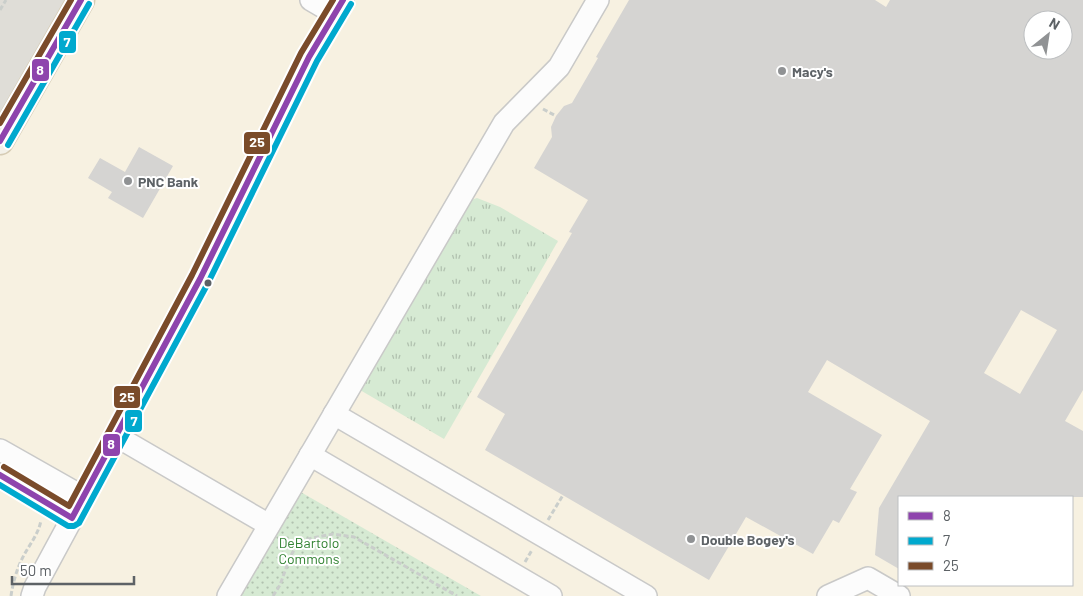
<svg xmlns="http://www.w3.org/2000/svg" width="1083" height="596" font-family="Barlow,sans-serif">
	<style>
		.commercial { fill: #f7f1e1; fill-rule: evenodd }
		.education { fill: #dfddd7 }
		.grass { fill: url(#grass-tufts) }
		.park { fill: url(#park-dots) }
		.building { fill: #d5d4d2; fill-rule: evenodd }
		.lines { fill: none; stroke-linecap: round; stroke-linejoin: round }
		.minor-casing { stroke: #c9c9c8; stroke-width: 24 }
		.major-casing { stroke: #d6ccb5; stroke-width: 29 }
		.path { stroke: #cacecb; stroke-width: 3; stroke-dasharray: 5 2.5; stroke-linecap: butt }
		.minor { stroke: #fcfcfc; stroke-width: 21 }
		.major { stroke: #f3f1e9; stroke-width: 26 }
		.bus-1-casing { stroke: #fff; stroke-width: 10 }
		.bus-2-casing { stroke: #fff; stroke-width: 10 }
		.bus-3-casing { stroke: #fff; stroke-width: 10 }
		.bus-1 { stroke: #8e44ad; stroke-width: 6 }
		.bus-2 { stroke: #00a9ce; stroke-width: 6 }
		.bus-3 { stroke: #7a4b2a; stroke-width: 6 }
		.poi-dot { fill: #909294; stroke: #fff; stroke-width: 2 }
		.bus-dot { fill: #5d6266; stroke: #fff; stroke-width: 2 }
		.labels { text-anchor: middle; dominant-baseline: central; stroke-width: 4; stroke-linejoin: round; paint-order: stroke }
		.poi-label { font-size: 14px; font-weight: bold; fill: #5d6266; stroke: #fff; text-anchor: start }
		.park-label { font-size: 14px; fill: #318231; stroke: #fff }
		.line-badge { stroke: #fff; stroke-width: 2 }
		.badge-label { font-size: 14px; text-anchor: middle; font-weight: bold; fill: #fff }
	</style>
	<defs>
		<pattern id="grass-tufts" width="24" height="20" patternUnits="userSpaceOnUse" patternTransform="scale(1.25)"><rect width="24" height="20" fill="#d6ead3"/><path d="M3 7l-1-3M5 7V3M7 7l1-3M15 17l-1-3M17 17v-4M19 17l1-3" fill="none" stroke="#b1c1af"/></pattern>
		<pattern id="park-dots" width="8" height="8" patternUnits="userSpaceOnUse" patternTransform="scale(1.25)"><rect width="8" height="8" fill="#d6ead3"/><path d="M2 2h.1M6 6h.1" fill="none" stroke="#b1c1af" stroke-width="1.8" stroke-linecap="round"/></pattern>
	</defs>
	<rect width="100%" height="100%" fill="#eeece8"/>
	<!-- commercial -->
	<path class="commercial" d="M81 0H1083V596H0V140ZM1033 20H1063V50H1033ZM899 497H1072V585H899Z"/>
	<!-- education -->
	<path class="education" d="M0 0H81L0 141Z"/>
	<!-- grass -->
	<path class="grass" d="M477 198 500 207 558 241 444 439 360 390 468 201Z"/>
	<!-- park -->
	<path class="park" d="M292 487 481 596H228Z"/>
	<!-- building -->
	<g class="building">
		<path d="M629 0H875L886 7 890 0H1083V390L1065 421 1083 431V497H899V569L875 555 879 508 930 421 827 360 808 392 882 435 850 489 857 492 839 523 833 520 813 554 746 517 709 580 485 450 505 414 477 397 572 233 569 232 588 200 534 168 552 137 551 127 556 116 564 106 572 103 598 58 596 57ZM1033 20H1063V50H1033ZM1021 310 1057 330 1020 394 984 373Z"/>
		<path d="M139 147 173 166 143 218 108 198 112 192 88 178 100 158 125 172Z"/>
	</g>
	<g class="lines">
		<defs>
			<g id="minor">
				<path d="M311 0 335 14"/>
				<path d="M334 414 646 596"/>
				<path d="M116 436 269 525"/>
				<path d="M0 450 83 497"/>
				<path d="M310 455 551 596"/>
				<path d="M0 475 72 518"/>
				<path d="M32 596 35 587 167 343 309 57 343 0"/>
				<path d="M228 596 504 123 559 67 598 0"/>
				<path d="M828 596 868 578 899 596"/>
			</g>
			<path id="major" d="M0 141 81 0"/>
		</defs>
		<!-- minor casing -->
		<use href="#minor" class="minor-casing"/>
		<!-- major casing -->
		<use href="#major" class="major-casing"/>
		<!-- path -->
		<g class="path">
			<path d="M0 10 6 0"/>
			<path d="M543 109 556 116"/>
			<path d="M548 520 563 495"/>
			<path d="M525 562 532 550"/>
			<path d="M11 596C13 582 17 568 24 555 30 544 39 533 41 520"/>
			<path d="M273 596 280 585 290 557 296 547 308 539 333 534 354 537 457 596"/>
		</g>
		<!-- minor -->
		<use href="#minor" class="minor"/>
		<!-- major -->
		<use href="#major" class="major"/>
		<defs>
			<g id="bus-1">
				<path d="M0 141 81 0"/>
				<path d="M0 475 72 518 200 279 309 57 343 0"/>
			</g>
			<g id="bus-2">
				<path d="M8 145 89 4"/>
				<path d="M0 485 68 526H74L79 523 208 283 317 61 351 4"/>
			</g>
			<g id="bus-3">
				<path d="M0 123 71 0"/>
				<path d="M4 467 69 506 192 275 301 53 333 0"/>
			</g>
		</defs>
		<!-- bus-1 casing -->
		<use href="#bus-1" class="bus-1-casing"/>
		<!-- bus-2 casing -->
		<use href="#bus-2" class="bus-2-casing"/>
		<!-- bus-3 casing -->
		<use href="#bus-3" class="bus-3-casing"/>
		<!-- bus-1 -->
		<use href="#bus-1" class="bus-1"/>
		<!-- bus-2 -->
		<use href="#bus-2" class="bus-2"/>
		<!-- bus-3 -->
		<use href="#bus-3" class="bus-3"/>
	</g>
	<!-- markers -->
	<g class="poi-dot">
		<circle cx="782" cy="71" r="5"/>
		<circle cx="128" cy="181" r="5"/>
		<circle cx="691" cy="539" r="5"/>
	</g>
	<circle class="bus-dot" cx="208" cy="283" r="4.5"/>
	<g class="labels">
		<!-- poi labels -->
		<g class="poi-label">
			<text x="792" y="71">Macy's</text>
			<text x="138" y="181">PNC Bank</text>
			<text x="701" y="539">Double Bogey's</text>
		</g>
		<!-- park labels -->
		<g class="park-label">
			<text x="309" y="542">DeBartolo<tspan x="309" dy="16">Commons</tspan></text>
		</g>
	</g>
	<g class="line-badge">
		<rect x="58" y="30" width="19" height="24" rx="5" fill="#00a9ce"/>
		<rect x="31" y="58" width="19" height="24" rx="5" fill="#8e44ad"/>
		<rect x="243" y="131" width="28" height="24" rx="5" fill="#7a4b2a"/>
		<rect x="113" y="385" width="28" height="24" rx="5" fill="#7a4b2a"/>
		<rect x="124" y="409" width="19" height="24" rx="5" fill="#00a9ce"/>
		<rect x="102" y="433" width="19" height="24" rx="5" fill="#8e44ad"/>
	</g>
	<g class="badge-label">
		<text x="67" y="47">7</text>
		<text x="40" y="75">8</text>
		<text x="257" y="147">25</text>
		<text x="127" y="402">25</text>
		<text x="134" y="426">7</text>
		<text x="111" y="449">8</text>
	</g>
	<!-- legend -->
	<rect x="898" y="496" width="175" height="90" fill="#ffffff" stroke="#bec0c2"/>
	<rect x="908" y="512" width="25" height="8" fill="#8e44ad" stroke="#bec0c2"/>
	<text x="943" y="521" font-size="15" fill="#5d6266">8</text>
	<rect x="908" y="537" width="25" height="8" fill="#00a9ce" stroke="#bec0c2"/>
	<text x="943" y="546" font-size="15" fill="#5d6266">7</text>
	<rect x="908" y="562" width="25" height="8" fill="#7a4b2a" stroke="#bec0c2"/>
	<text x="943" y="571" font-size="15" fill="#5d6266">25</text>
	<!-- north arrow -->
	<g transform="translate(1048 35) rotate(30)"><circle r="24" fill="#ffffff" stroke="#bec0c2"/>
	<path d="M0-4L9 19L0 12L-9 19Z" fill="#909294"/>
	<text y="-8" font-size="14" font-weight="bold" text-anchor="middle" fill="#5d6266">N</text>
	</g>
	<!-- scale -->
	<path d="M12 576v8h122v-8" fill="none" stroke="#5d6266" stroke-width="2.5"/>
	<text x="20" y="576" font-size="15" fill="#5d6266" stroke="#ffffff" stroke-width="4" paint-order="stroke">50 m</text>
</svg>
